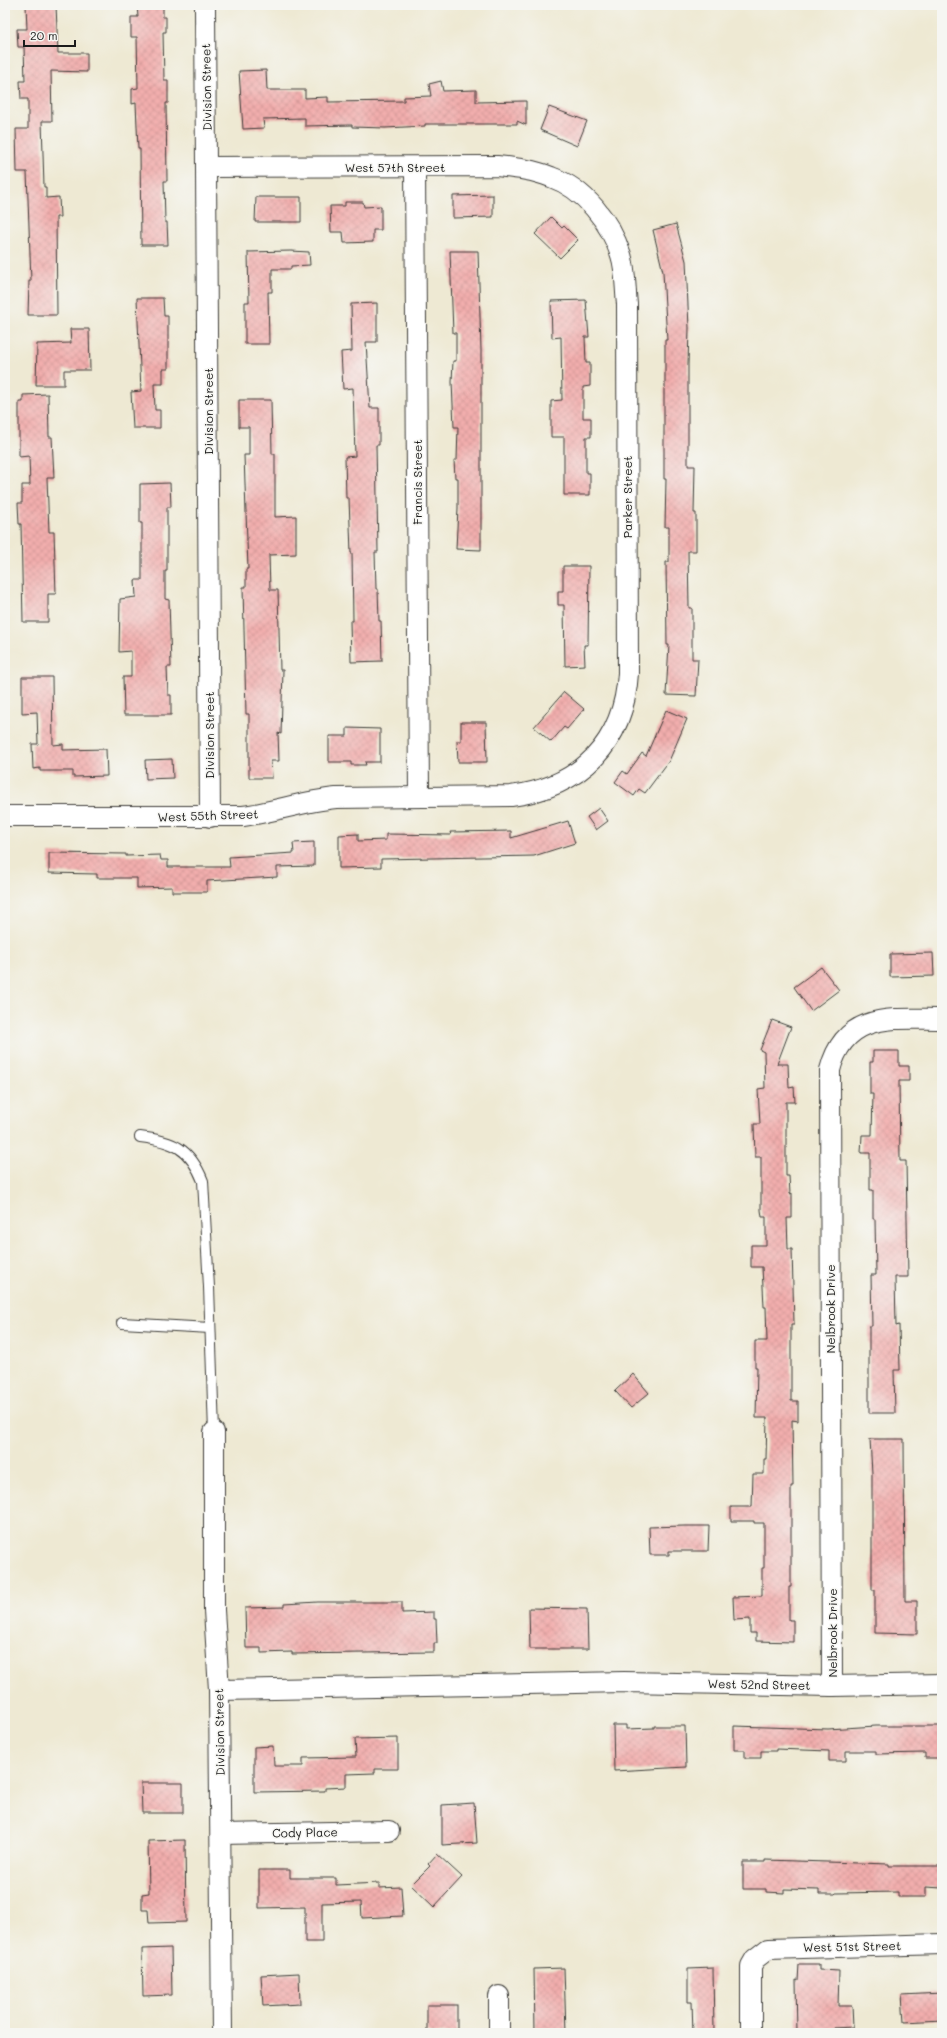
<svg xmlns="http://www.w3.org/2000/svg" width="947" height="2038" font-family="Mali,sans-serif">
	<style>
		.building { fill: url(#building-cross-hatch) }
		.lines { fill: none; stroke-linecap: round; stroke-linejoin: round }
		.lane-casing { stroke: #3c3b37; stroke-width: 12 }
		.street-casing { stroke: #3c3b37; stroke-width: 22 }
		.lane { stroke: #fff; stroke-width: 10 }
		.street { stroke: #fff; stroke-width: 20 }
		.labels { text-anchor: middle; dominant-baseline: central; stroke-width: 3; stroke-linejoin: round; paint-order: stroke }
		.street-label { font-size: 12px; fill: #1c1c1c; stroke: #f6f6f2 }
	</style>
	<defs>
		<pattern id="building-cross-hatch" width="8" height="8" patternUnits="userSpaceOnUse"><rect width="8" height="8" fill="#f2aead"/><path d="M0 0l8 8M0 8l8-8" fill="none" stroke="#cf9594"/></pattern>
	</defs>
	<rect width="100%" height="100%" fill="#f6f6f2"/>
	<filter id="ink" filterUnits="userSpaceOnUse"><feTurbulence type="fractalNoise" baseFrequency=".025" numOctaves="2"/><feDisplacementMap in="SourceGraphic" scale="8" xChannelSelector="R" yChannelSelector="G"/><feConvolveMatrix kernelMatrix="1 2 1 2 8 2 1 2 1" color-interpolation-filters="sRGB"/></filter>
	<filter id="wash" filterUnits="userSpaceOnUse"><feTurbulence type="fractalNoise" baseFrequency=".012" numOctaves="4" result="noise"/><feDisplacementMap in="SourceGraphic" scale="16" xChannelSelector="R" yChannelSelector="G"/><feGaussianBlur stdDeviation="0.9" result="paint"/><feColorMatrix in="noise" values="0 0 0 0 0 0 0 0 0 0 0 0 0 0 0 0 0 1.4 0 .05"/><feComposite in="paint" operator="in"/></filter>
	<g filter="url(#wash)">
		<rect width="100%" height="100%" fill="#eee9d3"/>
		<g id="blocks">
			<!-- building -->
			<g class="building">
				<path d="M26 5H56L58 53H87V72L51 71 52 121H42L44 187H46V198L59 197 60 217H56L57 315H28L29 281H31L27 172H17L16 129H28V99H21L20 81H25L24 47H18L17 29H27Z"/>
				<path d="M137 5H163V17H166V32H163L164 80H168V103H166L167 181H164L165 222H167L168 245H141L140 149H138L136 103 132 104V89L138 88 137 37H131V17H138Z"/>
				<path d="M266 70 267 90H305V98L328 97V102L404 101V97L431 96 429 84 441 81 443 91 476 90V102L526 101V125L517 121V124H425V126L385 128 352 127V125L305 126V118L263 119 264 128 243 129 239 71Z"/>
				<path d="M549 107 587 121 577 146 540 130Z"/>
				<path d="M493 195V217L453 218V196Z"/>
				<path d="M256 197H301V222H255Z"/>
				<path d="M345 202H363L364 207 381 206V230H373V242L344 243 343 232H331L330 206H345Z"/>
				<path d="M551 217 562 228 564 226 578 240 560 258 535 234Z"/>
				<path d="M676 224 686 261 689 328 688 365V466H695L694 513H696V551H688L689 608H692V659H698L696 696 666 695 669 645H667L666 562H669V527H665L666 479H664V388H665V340H667L663 272 653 230Z"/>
				<path d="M291 251 309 252 310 265 291 266V269H272V292H268L269 344H245V302H249L248 252Z"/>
				<path d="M450 251H478L481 350V550L456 549 458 508V478H455L454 460H457L458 427H454L452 382 453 361H456V333H453Z"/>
				<path d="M137 298H163L164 316H168V369H163V384H154L155 410H160V428H133L131 392 141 391Z"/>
				<path d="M586 300 589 337H585L586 363H590V386L583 387V418H591V437H586V473H590V495H564V437H551V401L562 400 561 337 552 338 551 301Z"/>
				<path d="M377 303V342H366L370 408H379V445H376L378 552H375L376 589H378L379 621H381L382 661 351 662 350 621H353L352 553H351L349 498H346L345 457 355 456 353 388 343 389 341 352 352 351 351 304Z"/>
				<path d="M70 329H89L90 370H64V385H36L37 344 71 343Z"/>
				<path d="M48 394 49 437H52L54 478H47L49 532H54L56 594H48V622H23L21 524H19L18 503H22V485H30L29 456 19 457V402H23V395Z"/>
				<path d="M239 400H271L272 454H275V517L296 516V554L269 555 270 590H278L280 670H283L281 734 278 733 279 761H271L272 778H249V714H246L243 587H246V569H248L244 455H249V427H239Z"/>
				<path d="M170 483 171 507H167V571H165V599L169 600 171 667H167L168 695H171V715H124L123 677H131V651L119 652 120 599 136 597 135 580H142V523H140V484Z"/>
				<path d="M563 566H589L588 645H584L585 665 565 666 564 605H558V591H563Z"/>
				<path d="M22 677H52L53 745 63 744V750L106 749 107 776 73 777V771H40V768L33 769 32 744H38L37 712 22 713Z"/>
				<path d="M564 692 584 709 567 729 564 727 551 742 534 727Z"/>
				<path d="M666 710 687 719 669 761 645 793 639 789 634 796 615 782 623 771 627 774 642 753 646 756Z"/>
				<path d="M461 722H486L487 762H458L457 741H461Z"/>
				<path d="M347 728 380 729V762H365L366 765H351V762H329V736H347Z"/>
				<path d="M172 759 173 778 146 779 145 760Z"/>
				<path d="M599 808 608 821 596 830 587 817Z"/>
				<path d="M568 821 575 843 534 856 381 859V867L339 868V835L358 834V841L386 840V834L451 835 450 832 511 831V838Z"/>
				<path d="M314 842V866L277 867V877L207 881V892H172V887L137 888V878H97V874L49 873V853L126 854V856L160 855 161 860H168V867H230L229 857 294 853 293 843Z"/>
				<path d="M933 953 934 976 890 977V954Z"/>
				<path d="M821 967 839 990 811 1011 794 987Z"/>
				<path d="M772 1020 791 1027 777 1064H788L789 1088 794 1087 795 1102H786V1176H789L790 1194 792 1193V1218H787L788 1249H792L794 1324H791V1401H798V1421L792 1420 793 1486H791V1587H789V1620H793V1642L756 1641V1633H750V1619L734 1620 733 1597 762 1596V1568H764V1523H754V1521H731V1507H752L753 1474H764V1459H766L767 1418H756L757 1367H755V1341H767L766 1307H764L762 1267H751V1245H766V1217H762L761 1210V1157H755L754 1124H760L758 1089 765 1088 764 1052 760 1050Z"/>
				<path d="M873 1051H899V1066H909V1081H899L900 1161H906L908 1277H895L896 1326 899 1325 900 1370H894L895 1413H869V1326H872L871 1275H876L875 1219H873V1190H870V1153H861L862 1135H872L873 1094H870V1062H873Z"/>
				<path d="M633 1374 649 1393 631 1408 615 1391Z"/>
				<path d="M870 1439H904L905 1601H917V1634L875 1633V1590H872V1473Z"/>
				<path d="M684 1526H709L708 1551H669V1555H650L649 1527Z"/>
				<path d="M318 1602H402V1613L434 1612V1619H436L437 1643H434V1652L292 1654V1652L261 1653V1648H246L245 1608 284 1607V1604Z"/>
				<path d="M529 1608 587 1609 588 1649H530Z"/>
				<path d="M613 1725H626V1729L654 1728V1726H685L686 1767 614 1771Z"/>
				<path d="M734 1726 828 1729 876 1726H942V1758H925V1753L876 1754V1751H846V1761H829V1751L776 1749V1751H761V1758H745V1750H734Z"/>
				<path d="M398 1738V1769H375V1773L346 1774V1787L325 1788V1791L254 1792V1747L273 1746 274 1766H303V1758L356 1757 355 1739Z"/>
				<path d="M141 1783H183V1813H142Z"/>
				<path d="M474 1803 477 1843 442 1845V1805Z"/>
				<path d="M185 1840 186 1922 149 1923 148 1910H142V1894L149 1893 148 1841Z"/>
				<path d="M437 1854 462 1877 434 1907 411 1885 430 1866 428 1864Z"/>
				<path d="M765 1860 889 1864V1866H942V1888L926 1887V1897H898V1892L836 1893 835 1894H819V1890L784 1889V1893L766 1892V1889H743V1862H765Z"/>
				<path d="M259 1870H290V1878H336V1885L379 1883V1888L401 1887 403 1916 362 1918 361 1902 322 1903V1942H305V1907L259 1908Z"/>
				<path d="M171 1948 172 1995 143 1996 142 1949Z"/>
				<path d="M799 1964H819V1970L839 1971 838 2006H852L853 2027 834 2028V2033H797L796 1980 798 1981Z"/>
				<path d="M564 1968 566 2033H535L534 1969Z"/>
				<path d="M713 1968 714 2033H693L692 2002H688V1969Z"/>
				<path d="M299 1973 300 2004 263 2006 261 1975Z"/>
				<path d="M942 1993V2020L904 2022 902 1995Z"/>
				<rect x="427" y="2005" width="30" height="28"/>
			</g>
		</g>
	</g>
	<g filter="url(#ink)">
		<use href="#blocks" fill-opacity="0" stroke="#3c3b37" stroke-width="1"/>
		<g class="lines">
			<defs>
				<g id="lane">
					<path d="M140 1137C173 1141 190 1148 203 1181L209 1287 214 1432"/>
					<path d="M122 1323 210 1328"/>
				</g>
				<g id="street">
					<path d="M205 5 210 817"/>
					<path d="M415 167 419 797"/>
					<path d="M5 816H243C274 812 304 801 336 798L511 796C581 787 624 743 628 673L627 304C625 288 626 270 621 255 610 222 585 189 551 177 534 170 516 168 497 166L207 167"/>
					<path d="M214 1432V1610L219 1690 222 2033"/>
					<path d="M832 1686 830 1070C845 1011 893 1019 942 1019"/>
					<path d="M219 1690 624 1682 832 1686 942 1684"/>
					<path d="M221 1834 389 1831"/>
					<path d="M499 2033V1996"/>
					<path d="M751 2033V1966L755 1959 768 1949 942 1944"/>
				</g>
			</defs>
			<!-- lane casing -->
			<use href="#lane" class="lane-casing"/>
			<!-- street casing -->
			<use href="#street" class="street-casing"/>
			<!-- lane -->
			<use href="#lane" class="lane"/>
			<!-- street -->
			<use href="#street" class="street"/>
		</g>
	</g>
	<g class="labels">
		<!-- street labels -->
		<g class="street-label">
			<text transform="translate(206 87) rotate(-91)">Division Street</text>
			<text x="395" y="167">West 57th Street</text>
			<text transform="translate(208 411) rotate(-90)">Division Street</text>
			<text transform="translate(417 482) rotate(-90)">Francis Street</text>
			<text transform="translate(627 497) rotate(-90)">Parker Street</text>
			<text transform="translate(209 735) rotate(-90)">Division Street</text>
			<text transform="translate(208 815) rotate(-2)">West 55th Street</text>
			<text transform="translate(830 1309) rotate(-90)">Nelbrook Drive</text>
			<text transform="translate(832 1633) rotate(-90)">Nelbrook Drive</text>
			<text transform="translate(759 1684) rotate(1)">West 52nd Street</text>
			<text transform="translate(219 1732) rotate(-91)">Division Street</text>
			<text transform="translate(305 1832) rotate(-1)">Cody Place</text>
			<text transform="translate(852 1946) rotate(-1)">West 51st Street</text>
		</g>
	</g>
	<!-- margin -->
	<rect width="947" height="2038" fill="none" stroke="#f6f6f2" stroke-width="20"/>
	<!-- scale -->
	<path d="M24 40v6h51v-6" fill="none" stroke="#1c1c1c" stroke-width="2"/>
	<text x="30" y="40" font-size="12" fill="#1c1c1c" stroke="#f6f6f2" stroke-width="3" paint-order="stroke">20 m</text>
</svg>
